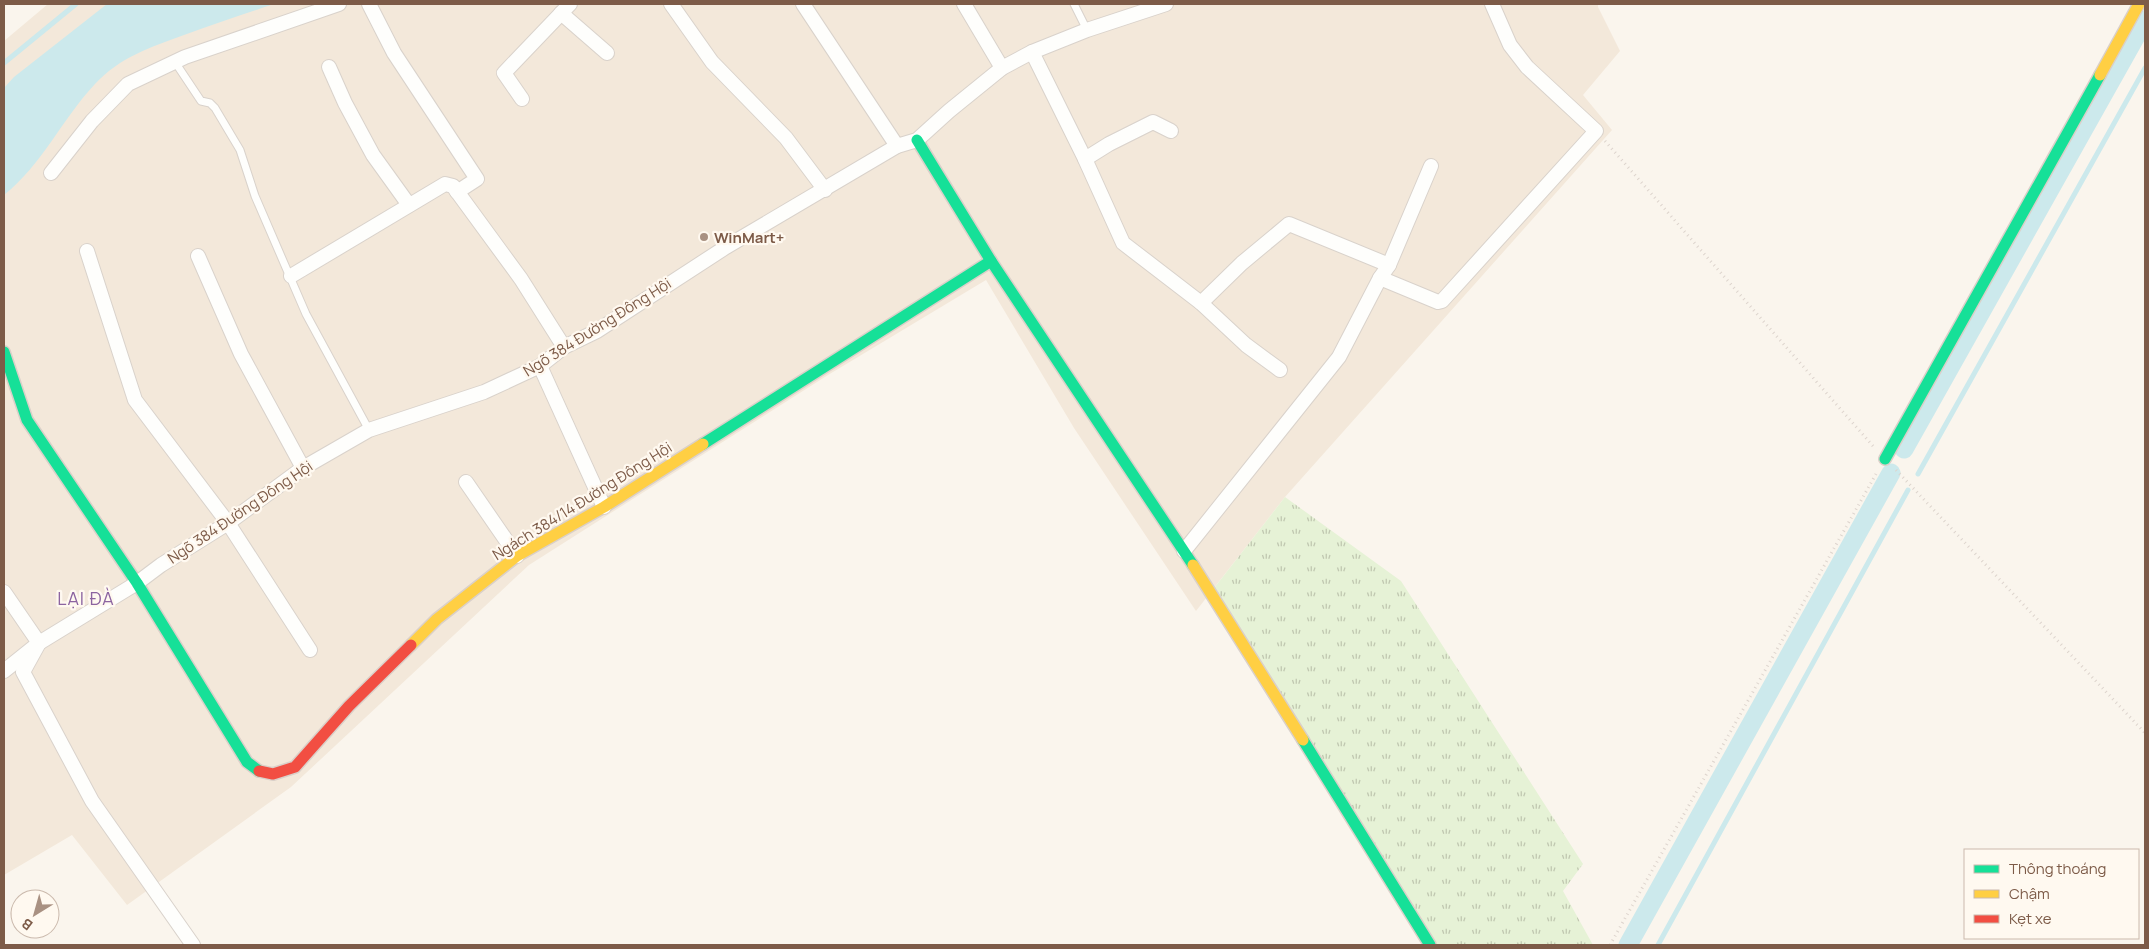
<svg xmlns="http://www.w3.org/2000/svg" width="2149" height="949" font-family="Manrope,sans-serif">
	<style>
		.residential { fill: #f3e8da }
		.grass { fill: url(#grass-tufts) }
		.water { fill: #cce9ec }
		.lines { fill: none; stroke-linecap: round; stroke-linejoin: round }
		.stream { stroke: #cce9ec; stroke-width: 5 }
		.canal { stroke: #cce9ec; stroke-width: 19 }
		.lane-casing { stroke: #d9d2cb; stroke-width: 9 }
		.street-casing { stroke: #d9d2cb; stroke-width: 16 }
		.fast-casing { stroke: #dad0c9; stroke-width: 14 }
		.slow-casing { stroke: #dad0c9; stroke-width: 14 }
		.jam-casing { stroke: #dad0c9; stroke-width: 14 }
		.path { stroke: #ddd4cd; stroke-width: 3; stroke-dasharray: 1 4; stroke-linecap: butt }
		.lane { stroke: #fefefc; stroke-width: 7 }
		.street { stroke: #fefefc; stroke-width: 14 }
		.fast { stroke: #16e098; stroke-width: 11 }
		.slow { stroke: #ffcf43; stroke-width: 11 }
		.jam { stroke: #f24e42; stroke-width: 11 }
		.poi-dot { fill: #a99182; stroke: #fff9f0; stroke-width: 2 }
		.labels { text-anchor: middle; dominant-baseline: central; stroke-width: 4.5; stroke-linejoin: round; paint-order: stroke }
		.poi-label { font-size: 15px; font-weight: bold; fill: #7d5b48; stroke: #fff9f0; text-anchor: start }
		.street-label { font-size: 15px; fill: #7d5b48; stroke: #fff9f0 }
		.quarter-label { font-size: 18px; letter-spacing: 1px; fill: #8c64a0; stroke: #fff9f0 }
	</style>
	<defs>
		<pattern id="grass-tufts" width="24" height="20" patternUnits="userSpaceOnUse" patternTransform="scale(1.25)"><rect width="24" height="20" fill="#e6f2d6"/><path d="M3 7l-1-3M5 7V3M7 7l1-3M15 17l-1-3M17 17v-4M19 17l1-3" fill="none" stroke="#c0c7b0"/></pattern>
	</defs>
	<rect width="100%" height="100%" fill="#faf5ed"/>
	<!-- residential -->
	<path class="residential" d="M48 4H1598V7L1620 51 1583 95 1612 130 1285 497 1196 611 1074 428 986 280 828 375 529 565 291 787 127 905 72 835 4 875V41Z"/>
	<!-- grass -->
	<path class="grass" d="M1285 497 1401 581 1583 864 1563 891 1593 945H1430L1211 592Z"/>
	<!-- water -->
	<path class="water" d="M107 4H274C244 14 214 24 184 35 151 47 120 57 95 84 62 119 42 165 4 195V88L14 77Z"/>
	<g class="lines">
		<!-- stream -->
		<g class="stream">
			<path d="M4 63 76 4"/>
			<path d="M1918 474 2145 68"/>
			<path d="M1658 945 1908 490"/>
		</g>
		<!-- canal -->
		<g class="canal">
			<path d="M1904 449 2145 20"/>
			<path d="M1628 945 1891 473"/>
		</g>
		<defs>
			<g id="lane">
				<path d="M1074 4 1087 30"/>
				<path d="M175 62 201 101 210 103 215 108 240 150 255 196 306 314 369 430"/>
			</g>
			<g id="street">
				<path d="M369 4 394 53 477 179 457 192"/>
				<path d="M671 4 712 62 786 138 825 190"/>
				<path d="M803 4 897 146"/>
				<path d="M964 4 1002 68"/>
				<path d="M561 13 607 53"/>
				<path d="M1032 52 1085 159 1123 243 1201 303 1246 345 1280 370"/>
				<path d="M329 67 345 103 373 155 409 205"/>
				<path d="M522 99 504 73 570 4"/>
				<path d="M1085 159 1109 144 1153 122 1171 131"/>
				<path d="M51 173 92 121 128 84 185 57 339 4"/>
				<path d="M87 251 135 400 228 523 310 650"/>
				<path d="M198 256 241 354 303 468"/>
				<path d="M291 276 445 184 453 186 521 279 564 347"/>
				<path d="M1380 278 1438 302 1442 301 1596 131 1527 67 1510 45 1492 4"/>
				<path d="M1201 303 1242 263 1289 224 1389 265"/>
				<path d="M540 366 604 507"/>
				<path d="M466 482 517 556"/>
				<path d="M1184 551 1339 357 1380 278 1389 265 1431 166"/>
				<path d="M4 592 39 643 23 672 92 801 193 945"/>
				<path d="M4 671 39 643 137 583 161 565 228 523 303 468 369 430 484 392 540 366 564 347 597 331 726 247 897 146 917 140 949 111 1002 68 1032 52 1087 30 1166 4"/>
			</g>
			<g id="fast">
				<path d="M917 140 991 261 1193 565"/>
				<path d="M4 352 27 420 137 583 247 762 259 771"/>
				<path d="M703 444 991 261"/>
				<path d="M1885 459 2100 75"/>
				<path d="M1303 740 1430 945"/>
			</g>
			<g id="slow">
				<path d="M2100 75 2139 4"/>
				<path d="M1193 565 1303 740"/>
				<path d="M411 645 437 619 517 556 604 507 703 444"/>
			</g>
			<path id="jam" d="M259 771 273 774 295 767 349 706 411 645"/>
		</defs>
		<!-- lane casing -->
		<use href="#lane" class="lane-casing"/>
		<!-- street casing -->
		<use href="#street" class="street-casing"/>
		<!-- fast casing -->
		<use href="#fast" class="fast-casing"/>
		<!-- slow casing -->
		<use href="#slow" class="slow-casing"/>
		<!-- jam casing -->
		<use href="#jam" class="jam-casing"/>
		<!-- path -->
		<g class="path">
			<path d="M1605 141 1873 446"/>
			<path d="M1896 470 2145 733"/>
			<path d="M1610 945 1876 474"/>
		</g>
		<!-- lane -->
		<use href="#lane" class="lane"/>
		<!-- street -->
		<use href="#street" class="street"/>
		<!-- fast -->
		<use href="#fast" class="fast"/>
		<!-- slow -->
		<use href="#slow" class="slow"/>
		<!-- jam -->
		<use href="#jam" class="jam"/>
	</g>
	<!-- markers -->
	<circle class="poi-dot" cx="704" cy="237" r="5"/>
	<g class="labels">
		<!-- poi labels -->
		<g class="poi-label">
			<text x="714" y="237">WinMart+</text>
		</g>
		<!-- street labels -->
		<g class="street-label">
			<text transform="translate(597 327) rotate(-32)">Ngõ 384 Đường Đông Hội</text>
			<text transform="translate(582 501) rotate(-32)">Ngách 384/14 Đường Đông Hội</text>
			<text transform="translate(240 512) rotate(-34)">Ngõ 384 Đường Đông Hội</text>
		</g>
		<!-- quarter labels -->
		<g class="quarter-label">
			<text x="86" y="598">LẠI ĐÀ</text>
		</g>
	</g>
	<!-- border -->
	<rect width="2149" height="949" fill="none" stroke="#7d5b48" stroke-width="10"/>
	<!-- legend -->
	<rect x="1964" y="849" width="175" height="90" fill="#fff9f0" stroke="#cbbaad"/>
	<rect x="1974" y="865" width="25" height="8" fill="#16e098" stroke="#cbbaad"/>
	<text x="2009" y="874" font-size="15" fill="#7d5b48">Thông thoáng</text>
	<rect x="1974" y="890" width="25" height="8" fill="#ffcf43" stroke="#cbbaad"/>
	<text x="2009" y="899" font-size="15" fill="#7d5b48">Chậm</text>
	<rect x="1974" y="915" width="25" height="8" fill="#f24e42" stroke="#cbbaad"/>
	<text x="2009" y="924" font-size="15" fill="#7d5b48">Kẹt xe</text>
	<!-- north arrow -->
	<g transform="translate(35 914) rotate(217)"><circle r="24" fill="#fff9f0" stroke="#cbbaad"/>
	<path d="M0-4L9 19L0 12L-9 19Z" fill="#a99182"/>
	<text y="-8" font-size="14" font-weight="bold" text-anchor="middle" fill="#7d5b48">B</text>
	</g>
</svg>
